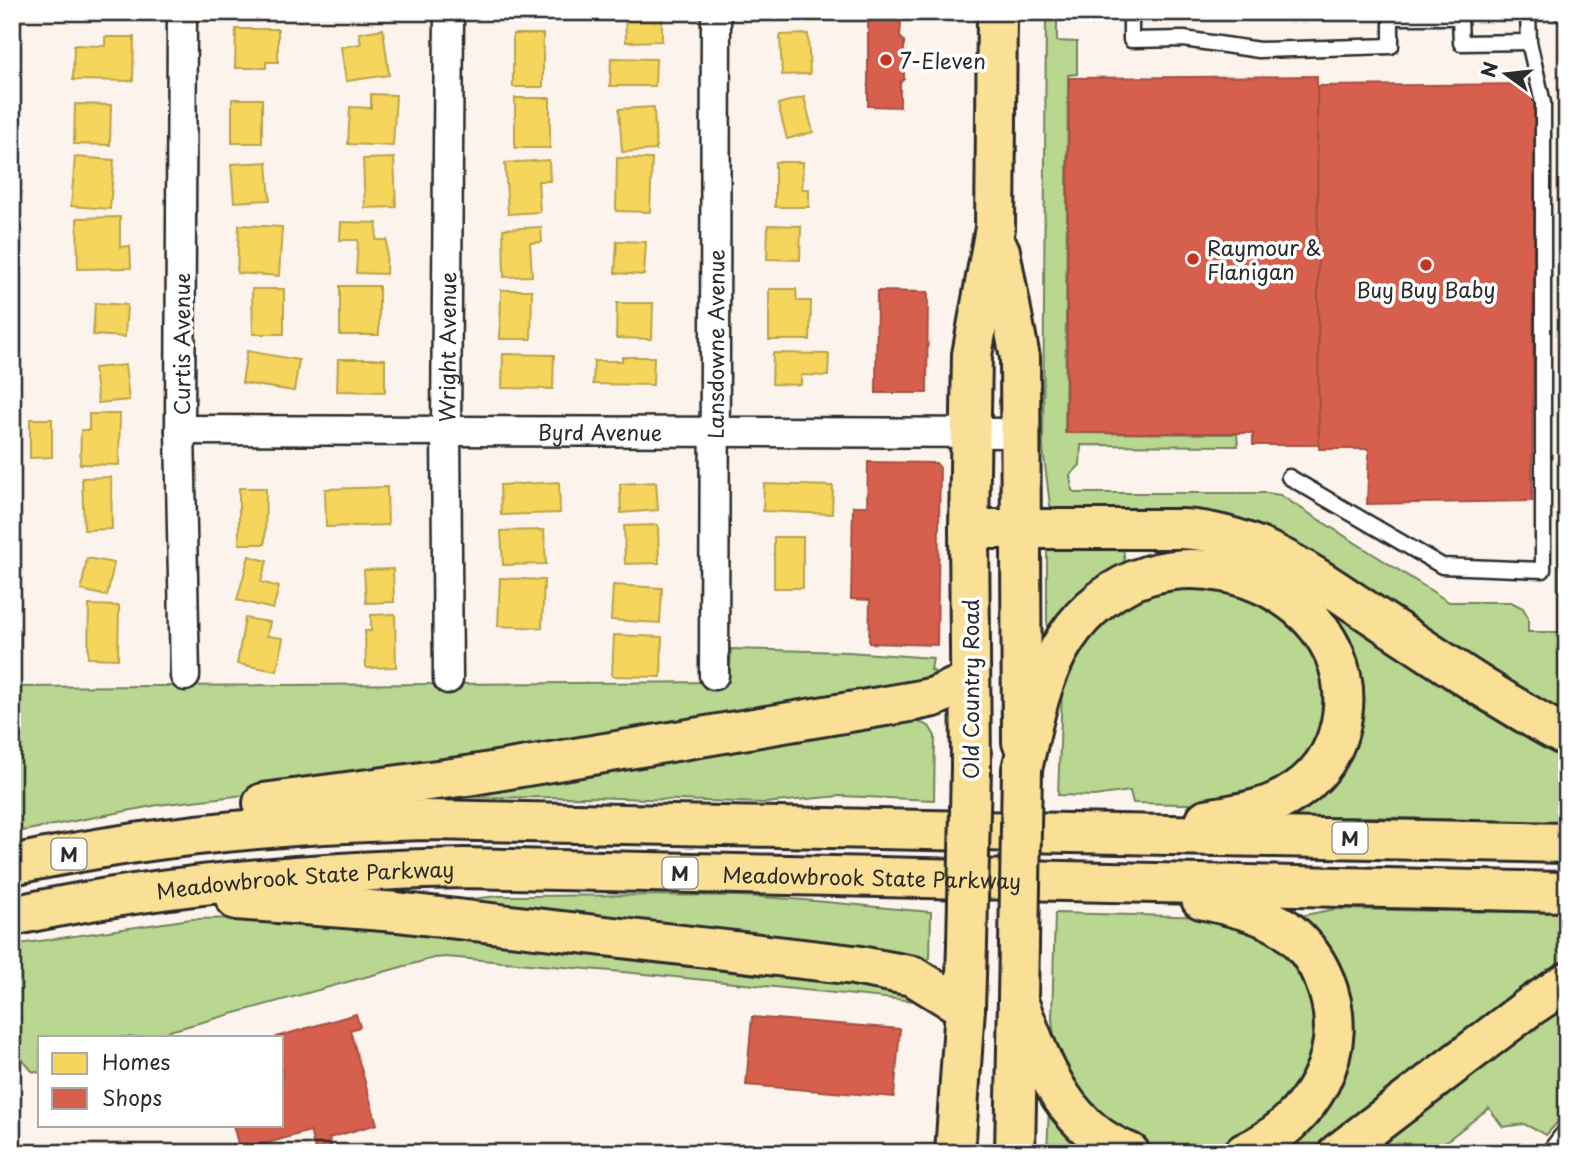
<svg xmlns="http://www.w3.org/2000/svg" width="1579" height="1165" font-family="'Playpen Sans',sans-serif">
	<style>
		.green { fill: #b9d790; stroke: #72815e; stroke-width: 2 }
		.homes { fill: #f6d55c; stroke: #b9a24d; stroke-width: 2 }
		.shops { fill: #d6604d; stroke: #a35043; stroke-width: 2 }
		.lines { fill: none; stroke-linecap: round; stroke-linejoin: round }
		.lane-casing { stroke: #2b2b2b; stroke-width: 19 }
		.street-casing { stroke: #2b2b2b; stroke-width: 33 }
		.primary-casing { stroke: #2b2b2b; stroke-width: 44 }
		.highway-casing { stroke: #2b2b2b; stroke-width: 44 }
		.lane { stroke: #fff; stroke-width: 14 }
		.street { stroke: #fff; stroke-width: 28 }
		.primary { stroke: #fadf96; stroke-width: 38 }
		.highway { stroke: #fadf96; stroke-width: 38 }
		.primary-bridge-casing { stroke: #2b2b2b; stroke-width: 44; stroke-linecap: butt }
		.primary-bridge { stroke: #fadf96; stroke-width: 38 }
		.poi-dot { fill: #c8321e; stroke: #fff; stroke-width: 2.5 }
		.labels { text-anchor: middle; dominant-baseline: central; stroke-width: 7; stroke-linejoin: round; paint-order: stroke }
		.shield { fill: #fff; stroke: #6b6b6b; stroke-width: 2 }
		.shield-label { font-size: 19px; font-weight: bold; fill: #2b2b2b }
		.poi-label { font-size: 21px; fill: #2b2b2b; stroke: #fff; text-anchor: start }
		.street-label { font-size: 21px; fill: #2b2b2b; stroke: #fff }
	</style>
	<rect width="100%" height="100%" fill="#fcf4ec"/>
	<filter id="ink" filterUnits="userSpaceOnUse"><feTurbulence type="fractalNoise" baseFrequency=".0143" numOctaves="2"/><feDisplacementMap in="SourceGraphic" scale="14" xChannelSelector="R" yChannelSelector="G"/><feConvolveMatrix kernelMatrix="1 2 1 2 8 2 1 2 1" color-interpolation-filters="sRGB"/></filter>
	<g filter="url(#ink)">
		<!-- green -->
		<g class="green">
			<path d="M1046 12H1057V41L1077 42V74L1068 75 1065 433 1237 434 1238 446 1081 445 1080 465 1070 475 1072 490 1076 493H1267L1280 495 1449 602H1511L1523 608 1528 617V632H1559L1563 25 1546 12H1566L1567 725 1270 535 1060 512 1050 506 1043 448Z"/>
			<path d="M1047 543 1123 545 1125 566 1051 638 1047 622Z"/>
			<path d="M1293 577 1423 666 1445 688 1450 682 1567 752V823L1370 817 1292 818 1288 805 1344 740Z"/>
			<path d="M1155 585 1240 592 1279 611 1310 641 1326 679 1328 715 1307 761 1277 789 1232 805 1133 803 1130 791 1094 796 1058 795 1062 691 1077 633Z"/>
			<path d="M731 649 848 652 933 658 931 670 937 673 932 681 332 785 158 805 12 833V687L729 682Z"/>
			<path d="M901 715 929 726 935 736 934 800 840 796 765 803 588 797 369 798Z"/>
			<path d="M499 896C577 896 656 894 734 896 800 897 865 907 931 912L930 958 924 962 426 904Z"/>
			<path d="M1335 909 1567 913V968L1313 1153H1263L1328 1082 1300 916Z"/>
			<path d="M1055 913 1216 917 1274 941 1300 966 1317 1005 1318 1040 1307 1078 1256 1133 1219 1150 1197 1153 1150 1151 1117 1138 1086 1117 1055 1045 1052 1019Z"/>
			<path d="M250 918 379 923 914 991V1001L645 974 446 957 434 958 148 1037H40V1073L32 1071 12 1048V945L191 919Z"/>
			<path d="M1567 995V1112L1546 1135 1524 1124 1503 1127 1489 1108 1431 1153H1354Z"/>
			<path d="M1049 1106 1103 1153H1047Z"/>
		</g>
		<!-- homes -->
		<g class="homes">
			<path d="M246 12H272V17L246 19Z"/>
			<path d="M625 12H662V41L626 42Z"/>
			<path d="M236 29H278V62H266V68H235Z"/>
			<path d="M383 29 389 75 346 81 341 47 361 44 359 33Z"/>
			<rect x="513" y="34" width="30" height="53"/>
			<path d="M808 34 810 74 782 75 780 35Z"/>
			<path d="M105 37H134L133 81 73 80 74 45 105 46Z"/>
			<path d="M611 58 656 59 655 86H610Z"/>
			<path d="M371 94 396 95 393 146 348 144 350 107 371 108Z"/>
			<path d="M804 97 813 132 787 139 778 104Z"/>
			<rect x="515" y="98" width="35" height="50"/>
			<rect x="232" y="99" width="30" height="44"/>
			<path d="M75 104 111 105 110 145 74 144Z"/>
			<path d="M654 107 656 150 622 152 619 109Z"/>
			<path d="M75 157 114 160 110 209 71 206Z"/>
			<path d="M394 158 396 207 365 208 363 159Z"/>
			<path d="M617 158 652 159 650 212 616 211Z"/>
			<path d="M549 160 550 181H538L540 212 508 214 505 163Z"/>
			<path d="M267 162 270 200 234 202 231 164Z"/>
			<path d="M775 162H803L802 189H809V207H775Z"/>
			<path d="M120 217V247L130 246 131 268 78 269 77 218Z"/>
			<path d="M341 222 377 223 376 240H387L386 274 356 273 358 240H340Z"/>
			<path d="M239 225 282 227 279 276 237 273Z"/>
			<path d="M768 225 801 226 800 260 767 259Z"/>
			<path d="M541 227 542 242 530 243 532 276 504 277 503 229Z"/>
			<path d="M617 241 646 242 644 275 615 273Z"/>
			<rect x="340" y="286" width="39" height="49"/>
			<path d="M252 289H284V334H253Z"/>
			<path d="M769 289H796L797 301H811L810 340H769Z"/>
			<path d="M501 290H532L531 339H500Z"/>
			<path d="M95 303 127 305 125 337 93 335Z"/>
			<path d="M617 303H653L652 339 616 338Z"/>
			<path d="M247 351 299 360 294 391 242 383Z"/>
			<path d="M773 353 829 354 828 376 801 375V385L772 384Z"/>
			<path d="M503 354 554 355 553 389 502 388Z"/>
			<path d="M622 357H654L653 385 593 384 594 361H622Z"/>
			<path d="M338 359H385V392L337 391Z"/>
			<path d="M125 365 129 400 98 403 94 368Z"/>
			<path d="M89 414H120L119 465 80 464 81 430H89Z"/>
			<path d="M30 419H52V457L30 458Z"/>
			<path d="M111 477 112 529 84 530 82 478Z"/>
			<path d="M559 482 560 513 501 515 500 485Z"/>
			<path d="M656 482 658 510 621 513 620 484Z"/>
			<path d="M764 484 833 486 832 514 763 511Z"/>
			<path d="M387 487 388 525 326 527 325 489Z"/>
			<path d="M239 488H266L265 544H239Z"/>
			<path d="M658 525 659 563 625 564 624 526Z"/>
			<path d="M544 530 546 564 503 565 501 531Z"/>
			<rect x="774" y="537" width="29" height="51"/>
			<path d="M249 556 267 561 261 582 279 587 273 609 237 600Z"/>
			<path d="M87 558 114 563 107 596 81 590Z"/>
			<path d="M393 569 394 602 366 603 364 570Z"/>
			<path d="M500 578 544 580 542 628 498 626Z"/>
			<path d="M613 585 662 588 660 623 611 620Z"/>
			<path d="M89 605 119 606 118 659 88 658Z"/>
			<path d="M395 614 396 667 366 668 365 631H371V615Z"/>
			<path d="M245 618 270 622 267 636 283 638 277 671 237 664Z"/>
			<path d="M12 630H19L20 654H12Z"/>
			<path d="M614 635 662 637 661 677 612 676Z"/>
		</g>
		<!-- shops -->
		<g class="shops">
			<path d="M868 20H898L901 23 900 37 904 41V79L900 83V107L868 106Z"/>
			<path d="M1317 76 1319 445H1253V433H1066L1069 78Z"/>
			<path d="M1535 84 1532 501 1367 504 1369 449H1319L1317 86Z"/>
			<path d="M877 291 928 292 927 393H876Z"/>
			<path d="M868 462 936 463 940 468 937 645 869 643 870 600 851 599 853 506H867Z"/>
			<path d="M356 1014 360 1027 350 1030 377 1124 329 1138 333 1153H316L310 1131 240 1151 233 1125H282V1037H276Z"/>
			<path d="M752 1017 900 1029 894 1097 746 1085Z"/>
		</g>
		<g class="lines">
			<defs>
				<g id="lane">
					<path d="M1131 12V40L1184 39 1259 50 1391 46V17H1460L1461 43 1529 42"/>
					<path d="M1289 477 1442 566 1543 570V103L1529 42 1528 12"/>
				</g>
				<g id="street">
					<path d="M182 12 180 430 185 676"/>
					<path id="s1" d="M180 430 1020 433"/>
					<path id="s2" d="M714 675 716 12"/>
					<path id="s3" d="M448 679 446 431 449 12"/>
					<path d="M1557 1153 1567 1140"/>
				</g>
				<g id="primary">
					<path d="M1000 251 1020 358 1022 742"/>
					<path d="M971 767 969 529 972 355 995 228 997 12"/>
					<path d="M955 1153 965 1008 967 944"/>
					<path d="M1015 1153 1019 945"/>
				</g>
				<g id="highway">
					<path d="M969 529H1181C1260 532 1322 582 1386 624 1445 663 1504 703 1567 737"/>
					<path d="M1022 769C1033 724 1040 677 1066 638 1085 609 1115 585 1149 575 1245 547 1368 621 1339 731 1330 765 1305 790 1274 803 1253 812 1229 815 1206 819"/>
					<path d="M263 803 467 776 915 701 934 697 970 681"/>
					<path d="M12 865C148 836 287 823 426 820L1567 843"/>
					<path d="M1201 899C1230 906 1261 912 1286 929 1303 942 1316 960 1324 979 1354 1052 1311 1122 1244 1153"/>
					<path d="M236 900 397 912 854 965 913 976 965 1008"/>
					<path id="s4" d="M12 916C161 884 311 871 464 868L1567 892"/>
					<path d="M1018 1001C1042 1062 1062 1128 1130 1153"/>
					<path d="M1338 1153 1528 1008 1567 982"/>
				</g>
			</defs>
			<!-- lane casing -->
			<use href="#lane" class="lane-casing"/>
			<!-- street casing -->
			<use href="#street" class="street-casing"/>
			<!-- primary casing -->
			<use href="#primary" class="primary-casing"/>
			<!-- highway casing -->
			<use href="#highway" class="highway-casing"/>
			<!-- lane -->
			<use href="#lane" class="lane"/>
			<!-- street -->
			<use href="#street" class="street"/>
			<!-- primary -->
			<use href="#primary" class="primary"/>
			<!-- highway -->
			<use href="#highway" class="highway"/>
			<defs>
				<g id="primary-bridge">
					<path d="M967 944 971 767"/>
					<path d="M1019 945 1022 769"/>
				</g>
			</defs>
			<!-- primary-bridge casing -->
			<use href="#primary-bridge" class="primary-bridge-casing"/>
			<!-- primary-bridge -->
			<use href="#primary-bridge" class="primary-bridge"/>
		</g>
	</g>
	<!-- markers -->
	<g class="poi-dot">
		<circle cx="886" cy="60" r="7"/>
		<circle cx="1193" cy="259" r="7"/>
		<circle cx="1426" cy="265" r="7"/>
	</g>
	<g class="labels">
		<!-- shield labels -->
		<g class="shield">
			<rect x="1332.5" y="822.5" width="35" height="31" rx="5"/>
			<rect x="51.5" y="838.5" width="35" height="31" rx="5"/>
			<rect x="662.5" y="857.5" width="35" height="31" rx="5"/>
		</g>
		<g class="shield-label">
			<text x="1350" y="838">M</text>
			<text x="69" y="854">M</text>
			<text x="680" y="873">M</text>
		</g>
		<!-- poi labels -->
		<g class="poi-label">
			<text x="900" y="60">7-Eleven</text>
			<text x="1207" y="247">Raymour &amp;<tspan x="1207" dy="24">Flanigan</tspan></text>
			<text x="1426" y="289" text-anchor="middle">Buy Buy Baby</text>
		</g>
		<!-- street labels -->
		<g class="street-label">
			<text transform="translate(181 344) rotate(-90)">Curtis Avenue</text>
			<text stroke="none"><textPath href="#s2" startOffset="331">Lansdowne Avenue</textPath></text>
			<text stroke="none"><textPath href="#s3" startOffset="332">Wright Avenue</textPath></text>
			<text stroke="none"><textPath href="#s1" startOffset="420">Byrd Avenue</textPath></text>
			<text transform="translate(970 689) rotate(-90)">Old Country Road</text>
			<text stroke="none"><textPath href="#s4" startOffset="863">Meadowbrook State Parkway</textPath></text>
			<text stroke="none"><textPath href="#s4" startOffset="296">Meadowbrook State Parkway</textPath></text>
		</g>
	</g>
	<!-- margin -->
	<rect width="1579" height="1165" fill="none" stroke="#fff" stroke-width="42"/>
	<rect x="21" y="21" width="1537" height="1123" fill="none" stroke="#2b2b2b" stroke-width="2.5" filter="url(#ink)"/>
	<!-- legend -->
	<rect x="38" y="1036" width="245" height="91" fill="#ffffff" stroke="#aaaaaa" stroke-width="2"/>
	<rect x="52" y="1053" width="35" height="21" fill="#f6d55c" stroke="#aaaaaa" stroke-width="2"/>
	<text x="102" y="1070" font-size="21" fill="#2b2b2b">Homes</text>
	<rect x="52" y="1088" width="35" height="21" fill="#d6604d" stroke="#aaaaaa" stroke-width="2"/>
	<text x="102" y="1106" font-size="21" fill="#2b2b2b">Shops</text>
	<!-- north arrow -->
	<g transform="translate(1506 74) rotate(285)" stroke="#ffffff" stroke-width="5" paint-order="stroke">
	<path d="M0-5L12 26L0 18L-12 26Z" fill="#2b2b2b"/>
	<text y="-10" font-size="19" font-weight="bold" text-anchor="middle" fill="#2b2b2b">N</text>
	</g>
</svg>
